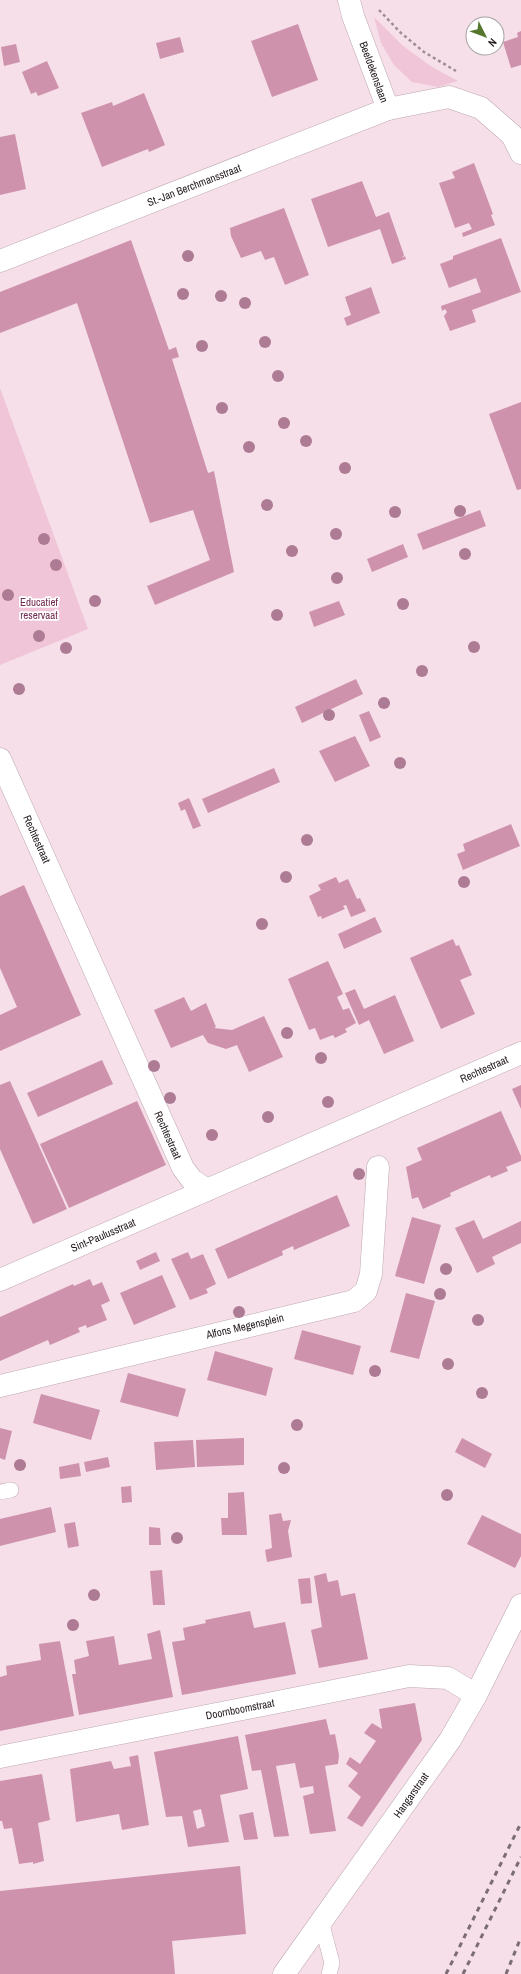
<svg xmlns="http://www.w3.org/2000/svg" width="521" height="1974" font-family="'Archivo Narrow',sans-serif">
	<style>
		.green { fill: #efc5d7 }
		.building { fill: #ce92ad; fill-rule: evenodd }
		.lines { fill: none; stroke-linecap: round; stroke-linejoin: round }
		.service-casing { stroke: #bea8b1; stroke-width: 16 }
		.minor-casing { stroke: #bea8b1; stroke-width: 23 }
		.path { stroke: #9e8d94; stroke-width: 2.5; stroke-dasharray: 3 3; stroke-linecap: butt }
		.service { stroke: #fff; stroke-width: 15 }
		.minor { stroke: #fff; stroke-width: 22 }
		.rail { stroke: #7c6d74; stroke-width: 3; stroke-dasharray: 5 5; stroke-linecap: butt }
		.tree { fill: #ad7b94 }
		.labels { text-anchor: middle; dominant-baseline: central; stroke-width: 3.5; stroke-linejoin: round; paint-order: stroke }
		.street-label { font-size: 11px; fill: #241b1f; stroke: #fff }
		.park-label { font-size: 11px; fill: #722a4f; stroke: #fff }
	</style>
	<rect width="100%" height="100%" fill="#f6dfe8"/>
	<!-- green -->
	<g class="green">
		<path d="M374 17 403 46 432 67 458 81 438 87 412 82 394 65 381 43Z"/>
		<path d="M0 388 88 629 0 665Z"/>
	</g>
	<!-- building -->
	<g class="building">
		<path d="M298 24 318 80 272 97 251 41Z"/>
		<path d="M521 31V65L511 68 503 42 518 37 517 33Z"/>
		<path d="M180 37 184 52 160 59 156 43Z"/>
		<path d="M16 44 20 62 4 66 1 47Z"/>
		<path d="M47 61 59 88 38 96 36 92 31 94 22 72Z"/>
		<path d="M144 93 165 145 149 152 148 149 102 167 81 113 112 102 113 106Z"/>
		<path d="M15 134 26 189 0 195V137Z"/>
		<path d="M474 163 493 214 491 215 495 225 463 237 462 233 472 229 469 223 455 228 439 183 455 178 452 172Z"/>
		<path d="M362 181 376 217 389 212 404 255 402 258 405 256 406 259 392 264 380 229 328 247 311 199Z"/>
		<path d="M284 208 309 275 285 285 274 257 265 260 261 251 241 258 231 236 230 228Z"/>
		<path d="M501 238 521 292 472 310 476 322 450 331 444 316 447 312 445 309 442 311 441 306 481 292 476 278 449 288 440 264 453 259V256Z"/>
		<path d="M131 240 169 350 176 347 179 357 172 359 208 473 214 471 234 572 155 605 147 586 210 560 193 510 150 523 77 303 0 333V292Z"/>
		<path d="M371 287 380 313 347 326 344 318 351 315 345 297Z"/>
		<path d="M521 402V489L517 490 489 414Z"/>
		<path d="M480 510 486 526 423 550 417 534Z"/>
		<path d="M403 544 408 557 372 572 367 559Z"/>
		<path d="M339 601 345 615 314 627 309 612Z"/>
		<path d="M356 679 363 694 302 723 295 707Z"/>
		<path d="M369 711 381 737 370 742 359 715Z"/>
		<path d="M355 736 370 766 335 782 319 751Z"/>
		<path d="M274 768 280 782 208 813 202 799Z"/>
		<path d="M189 798 201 826 193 829 185 809 181 811 178 803Z"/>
		<path d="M511 824 520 846 463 870 457 854 465 851 463 844Z"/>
		<path d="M336 877 339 883 348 879 357 899 360 898 366 911 351 917 346 905 343 906 345 909 322 919 321 916 318 917 309 896 321 890 318 885Z"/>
		<path d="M24 885 81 1015 0 1051V1015L17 1007 0 968V896Z"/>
		<path d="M375 917 382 932 344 949 338 934Z"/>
		<path d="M453 939 456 946 459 945 472 975 460 980 475 1014 441 1029 410 958Z"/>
		<path d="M328 961 343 994 337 997 343 1010 349 1008 356 1023 345 1029 347 1032 335 1038 333 1035 320 1040 315 1028 309 1030 288 979Z"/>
		<path d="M355 989 364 1009 395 995 414 1041 384 1054 369 1020 359 1025 345 993Z"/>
		<path d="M184 997 191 1011 206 1003 216 1027 214 1028 232 1030 264 1016 283 1057 249 1072 237 1045 226 1049 208 1043 203 1035 171 1048 154 1010Z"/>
		<path d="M102 1060 113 1084 38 1117 27 1093Z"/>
		<path d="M10 1081 67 1209 33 1224 0 1149V1085Z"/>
		<path d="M521 1085V1109L512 1089Z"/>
		<path d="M137 1101 166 1165 69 1208 40 1144Z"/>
		<path d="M501 1111 521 1156V1161L506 1167 508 1171 491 1178 490 1175 450 1193 451 1196 423 1209 418 1197 412 1199 406 1167 422 1160 417 1148Z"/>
		<path d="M337 1195 350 1226 294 1250 293 1246 282 1251 283 1255 228 1279 215 1249Z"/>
		<path d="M412 1217 441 1225 424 1284 395 1276Z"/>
		<path d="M474 1220 483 1239 521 1221V1243L492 1257 495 1264 477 1273 455 1228Z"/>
		<path d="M156 1252 160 1261 140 1270 136 1261Z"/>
		<path d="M188 1252 191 1259 203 1254 216 1284 206 1289 208 1293 190 1300 171 1259Z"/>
		<path d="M162 1275 176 1307 134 1325 120 1293Z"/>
		<path d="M90 1279 93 1286 102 1282 110 1301 101 1305 107 1320 87 1328 86 1325 78 1328 80 1332 50 1345 48 1340 0 1361V1317L73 1284 74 1286Z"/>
		<path d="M406 1293 435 1301 419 1359 390 1352Z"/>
		<path d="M302 1330 361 1346 353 1375 294 1359Z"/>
		<path d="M215 1351 273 1368 266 1396 207 1380Z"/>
		<path d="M128 1373 186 1389 178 1417 120 1402Z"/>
		<path d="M41 1394 100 1410 91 1440 33 1423Z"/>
		<path d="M0 1428 12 1431 5 1460 0 1458Z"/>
		<path d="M244 1438V1465L197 1467 196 1440Z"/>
		<path d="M462 1438 492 1454 485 1468 455 1452Z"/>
		<path d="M193 1440 195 1467 156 1470 154 1442Z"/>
		<path d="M108 1457 110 1467 86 1472 84 1462Z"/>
		<path d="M79 1463 81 1476 60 1479 59 1467Z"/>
		<path d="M131 1486 132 1502 122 1503 121 1487Z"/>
		<path d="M244 1492 247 1535H222L221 1518H228V1493Z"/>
		<path d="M51 1507 56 1532 0 1546V1519Z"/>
		<path d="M281 1513 283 1521 291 1520 288 1531 292 1557 267 1562 265 1550 272 1548 269 1515Z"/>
		<path d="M482 1515 521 1534V1556L515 1568 467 1544Z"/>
		<path d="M75 1522 79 1546 68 1548 64 1524Z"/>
		<path d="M149 1527 160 1528 161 1545H149Z"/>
		<path d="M162 1570 165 1605H153L150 1571Z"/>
		<path d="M326 1573 328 1582 338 1580 341 1596 355 1593 368 1659 319 1668 311 1630 322 1627 314 1576Z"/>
		<path d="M310 1578 312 1603 301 1604 298 1579Z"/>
		<path d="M250 1611 254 1628 285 1622 296 1674 182 1695 172 1642 185 1640 183 1628 206 1623 205 1620Z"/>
		<path d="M160 1630 173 1697 79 1715 72 1674H76L74 1660 89 1656 86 1641 114 1636 119 1665 152 1659 147 1634Z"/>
		<path d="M60 1641 74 1716 0 1731V1677L7 1675 6 1666 41 1660 39 1644Z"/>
		<path d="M415 1703 422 1740 362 1827 347 1818 361 1797 348 1786 358 1773 346 1764 350 1757 360 1764 376 1741 364 1733 372 1723 382 1729 379 1709Z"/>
		<path d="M326 1719 330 1735 335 1734 339 1755 338 1764 325 1766 336 1831 310 1834 303 1796 314 1793 313 1786 300 1788 295 1763 276 1766 289 1836 274 1837 261 1770 252 1771 245 1735Z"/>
		<path d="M238 1736 248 1789 220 1795 229 1842 188 1847 182 1816 166 1817 154 1752ZM201 1809 205 1826 197 1829 193 1811Z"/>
		<path d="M138 1755 149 1825 122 1830 119 1814 76 1822 70 1769 111 1761 114 1769 131 1766 129 1757Z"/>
		<path d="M42 1774 50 1820 38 1823 44 1861 33 1864V1862L19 1864 12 1828 4 1829 2 1821H0V1781Z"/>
		<path d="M253 1812 258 1839 244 1840 239 1815Z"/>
		<path d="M240 1866 246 1934 172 1941 175 1974H0V1891Z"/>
	</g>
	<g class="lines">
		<defs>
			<g id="service">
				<path d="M0 1492 11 1490"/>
				<path d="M321 1921 332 1963 329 1974"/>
			</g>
			<g id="minor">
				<path d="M349 0 353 16 388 109 449 97 481 108 512 135 521 153"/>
				<path d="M0 261 388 109"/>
				<path d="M0 759 183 1168 192 1180 207 1190"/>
				<path d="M0 1280 521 1053"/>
				<path d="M0 1386 354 1301 366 1291 371 1274 378 1167"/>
				<path d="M0 1757 409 1676 448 1678 476 1695"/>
				<path d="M284 1974 450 1740 476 1695 521 1605"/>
			</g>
		</defs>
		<!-- service casing -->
		<use href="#service" class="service-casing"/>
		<!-- minor casing -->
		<use href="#minor" class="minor-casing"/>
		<!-- path -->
		<path class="path" d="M379 10 401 33 424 52 456 71"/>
		<!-- service -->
		<use href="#service" class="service"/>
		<!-- minor -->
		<use href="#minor" class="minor"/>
		<!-- rail -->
		<g class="rail">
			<path d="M446 1974 521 1823"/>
			<path d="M463 1974 521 1857"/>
			<path d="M506 1974 521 1937"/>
		</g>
	</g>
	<!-- trees -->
	<g class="tree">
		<circle cx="188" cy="256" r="6"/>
		<circle cx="183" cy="294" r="6"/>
		<circle cx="221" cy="296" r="6"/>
		<circle cx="245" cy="303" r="6"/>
		<circle cx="265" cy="342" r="6"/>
		<circle cx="202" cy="346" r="6"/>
		<circle cx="278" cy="376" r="6"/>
		<circle cx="222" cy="408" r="6"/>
		<circle cx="284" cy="423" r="6"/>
		<circle cx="306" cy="441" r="6"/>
		<circle cx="249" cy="447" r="6"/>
		<circle cx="345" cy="468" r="6"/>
		<circle cx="267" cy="505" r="6"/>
		<circle cx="460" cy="511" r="6"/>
		<circle cx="395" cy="512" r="6"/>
		<circle cx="336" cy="534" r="6"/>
		<circle cx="44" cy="539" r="6"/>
		<circle cx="292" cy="551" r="6"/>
		<circle cx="465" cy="554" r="6"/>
		<circle cx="56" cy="565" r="6"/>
		<circle cx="337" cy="578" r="6"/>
		<circle cx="8" cy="595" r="6"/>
		<circle cx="95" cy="601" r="6"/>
		<circle cx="403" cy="604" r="6"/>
		<circle cx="277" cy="615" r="6"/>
		<circle cx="39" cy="636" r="6"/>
		<circle cx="474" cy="647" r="6"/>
		<circle cx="66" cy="648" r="6"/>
		<circle cx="422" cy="671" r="6"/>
		<circle cx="19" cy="689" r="6"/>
		<circle cx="384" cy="703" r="6"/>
		<circle cx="329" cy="715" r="6"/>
		<circle cx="400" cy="763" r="6"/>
		<circle cx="307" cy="840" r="6"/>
		<circle cx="286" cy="877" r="6"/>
		<circle cx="464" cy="882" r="6"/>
		<circle cx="262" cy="924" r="6"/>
		<circle cx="287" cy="1033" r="6"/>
		<circle cx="321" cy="1058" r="6"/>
		<circle cx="154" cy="1066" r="6"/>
		<circle cx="170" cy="1098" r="6"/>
		<circle cx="328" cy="1102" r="6"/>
		<circle cx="268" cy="1117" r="6"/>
		<circle cx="212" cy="1135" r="6"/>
		<circle cx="359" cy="1174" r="6"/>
		<circle cx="446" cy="1269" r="6"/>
		<circle cx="440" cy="1294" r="6"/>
		<circle cx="239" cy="1312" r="6"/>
		<circle cx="478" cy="1320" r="6"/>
		<circle cx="448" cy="1364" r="6"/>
		<circle cx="375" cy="1371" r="6"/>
		<circle cx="482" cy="1393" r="6"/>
		<circle cx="297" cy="1425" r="6"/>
		<circle cx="20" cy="1465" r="6"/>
		<circle cx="284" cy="1468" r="6"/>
		<circle cx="447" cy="1495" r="6"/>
		<circle cx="177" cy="1538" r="6"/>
		<circle cx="94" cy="1595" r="6"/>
		<circle cx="73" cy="1625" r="6"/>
	</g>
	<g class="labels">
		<!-- street labels -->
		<g class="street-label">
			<text transform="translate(374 72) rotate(70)">Beeldekenslaan</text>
			<text transform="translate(194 185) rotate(-21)">St.-Jan Berchmansstraat</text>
			<text transform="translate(37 839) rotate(66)">Rechtestraat</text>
			<text transform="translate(484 1069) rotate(-24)">Rechtestraat</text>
			<text transform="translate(168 1135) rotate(66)">Rechtestraat</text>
			<text transform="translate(103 1235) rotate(-23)">Sint-Paulusstraat</text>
			<text transform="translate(245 1326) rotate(-13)">Alfons Megensplein</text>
			<text transform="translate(240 1709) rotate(-11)">Doornboomstraat</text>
			<text transform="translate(411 1795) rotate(-55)">Hangarstraat</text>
		</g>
		<!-- park labels -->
		<g class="park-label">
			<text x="39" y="602">Educatief<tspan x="39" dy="13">reservaat</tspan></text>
		</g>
	</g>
	<!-- north arrow -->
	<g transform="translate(485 36) rotate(132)"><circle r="19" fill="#ffffff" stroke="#a7a4a5"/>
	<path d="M0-3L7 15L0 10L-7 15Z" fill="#55762d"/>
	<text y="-6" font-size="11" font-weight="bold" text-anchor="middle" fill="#241b1f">N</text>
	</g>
</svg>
